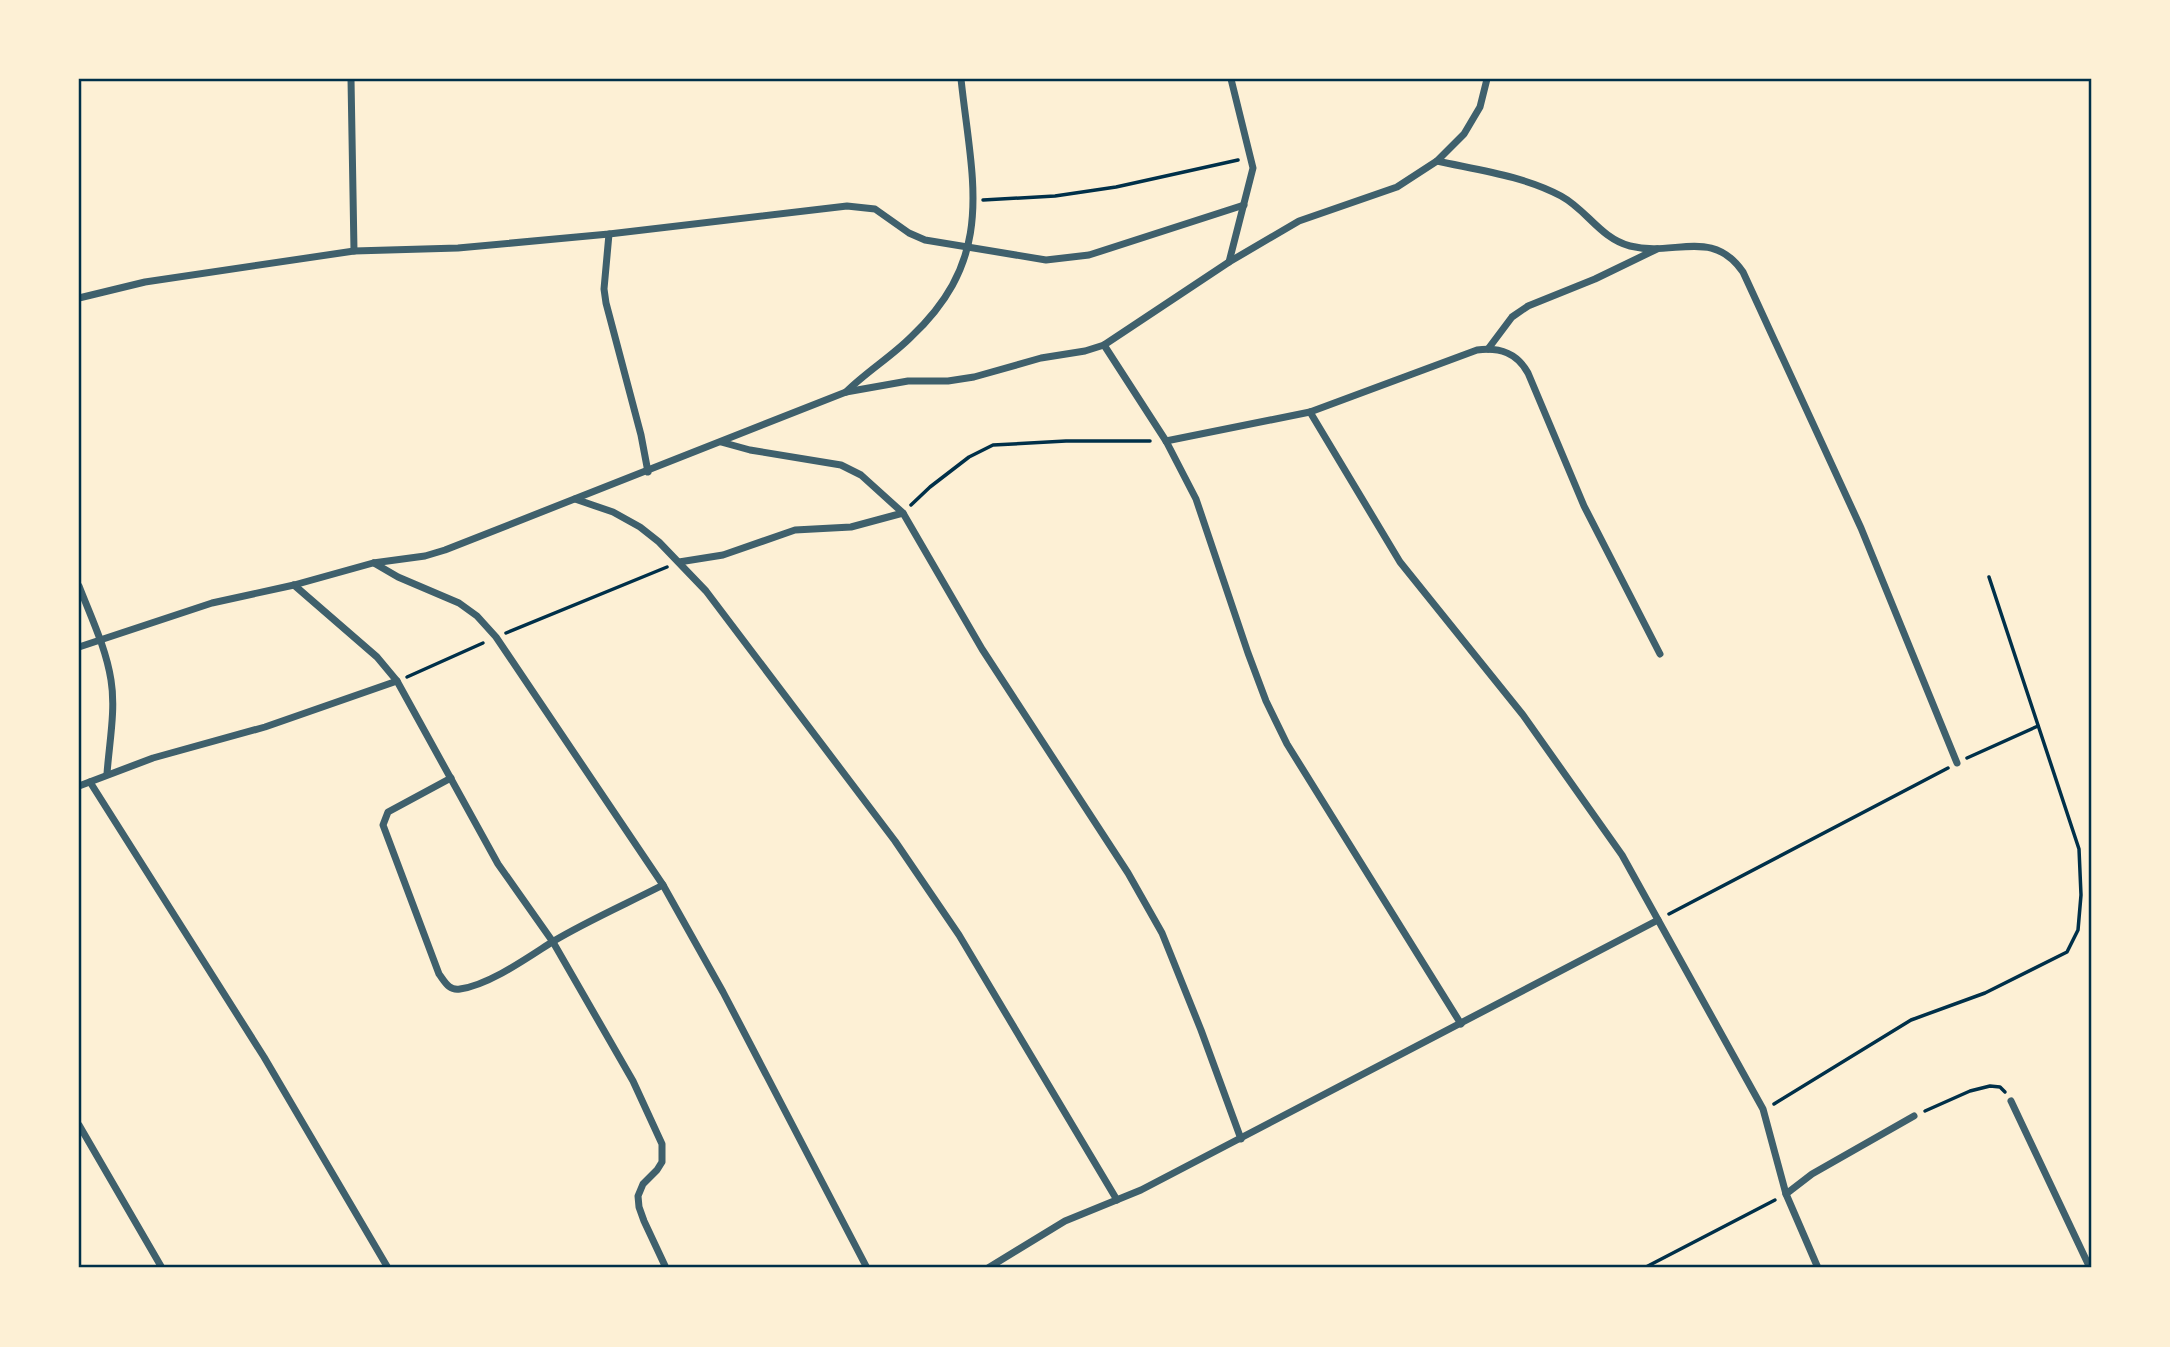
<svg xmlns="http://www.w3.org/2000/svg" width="2170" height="1347" font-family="'Crimson Pro',serif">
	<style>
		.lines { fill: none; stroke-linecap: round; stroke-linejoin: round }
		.path { stroke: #003049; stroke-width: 3.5 }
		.minor { stroke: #3f606c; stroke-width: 7 }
		.neatline { fill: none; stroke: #003049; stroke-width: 2.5 }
	</style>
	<rect width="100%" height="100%" fill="#fdf0d5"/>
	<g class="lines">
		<!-- path -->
		<g class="path">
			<path d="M983 200 1055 196 1116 187 1238 160"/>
			<path d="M911 505 930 487 969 457 993 445 1066 441H1150"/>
			<path d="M506 633 667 567"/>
			<path d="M407 677 483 643"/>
			<path d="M1967 758 2038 726"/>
			<path d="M1669 914 1948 768"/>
			<path d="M1774 1104 1911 1020 1985 993 2067 952 2078 930 2081 895 2079 849 1989 577"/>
			<path d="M1925 1111 1970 1091 1990 1086 2000 1087 2005 1092"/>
			<path d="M1644 1268 1775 1200"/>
		</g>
		<!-- minor -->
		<g class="minor">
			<path d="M351 79 354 251"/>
			<path d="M1437 161C1478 170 1524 176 1561 196 1587 210 1600 238 1630 246 1675 257 1712 227 1743 272L1861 528 1957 763"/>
			<path d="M609 234 604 289 606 303 641 435 648 472"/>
			<path d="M1229 262 1253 168 1231 79"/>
			<path d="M79 298 145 282 354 251 458 248 609 234 847 206 875 209 909 233 925 240 1046 260 1089 255 1244 205"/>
			<path d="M1104 345 1166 441 1196 499 1248 653 1266 701 1287 744 1461 1024"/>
			<path d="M1488 349 1512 317 1528 306 1595 279 1657 249"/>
			<path d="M846 392C866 372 891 357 911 337 997 256 972 182 961 79"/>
			<path d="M1310 412 1400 562 1523 715 1622 855 1763 1109 1786 1194 1818 1268"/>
			<path d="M1166 441 1310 412 1477 350C1500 347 1517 353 1528 373L1584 506 1660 654"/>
			<path d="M721 442 750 450 841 465 861 475 903 513 982 649 1128 873 1162 933 1201 1030 1241 1139"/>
			<path d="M575 499 613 512 640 527 659 542 706 591 895 841 959 935 1117 1200"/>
			<path d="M679 562 723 555 795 530 851 527 903 513"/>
			<path d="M374 563 398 577 459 603 477 616 496 637 663 885 723 992 867 1268"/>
			<path d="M294 585 377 657 397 681 498 864 553 942 633 1081 662 1144V1162L657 1170 643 1184 638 1196 639 1207 644 1221 666 1268"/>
			<path d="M79 586C91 617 106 648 111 680 116 710 109 744 107 774"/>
			<path d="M79 647 212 603 294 585 373 563 425 556 445 550 846 392 908 381H948L974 377 1041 358 1085 351 1104 345 1229 262 1299 221 1397 187 1437 161 1464 134 1480 107 1487 79"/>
			<path d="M451 778 388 812 383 825 439 974C445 982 449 991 460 989 489 985 527 958 552 942 587 921 626 904 663 885"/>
			<path d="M90 782 264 1057 388 1268"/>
			<path d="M79 786 153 758 265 727 397 681"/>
			<path d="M2011 1101 2090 1268"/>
			<path d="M79 1125 162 1268"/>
			<path d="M1786 1194 1812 1174 1914 1116"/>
			<path d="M988 1268 1065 1221 1141 1190 1658 920"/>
		</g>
	</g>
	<!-- border -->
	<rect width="2170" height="1347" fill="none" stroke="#fdf0d5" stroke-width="161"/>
	<rect x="80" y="80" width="2010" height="1186" class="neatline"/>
</svg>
